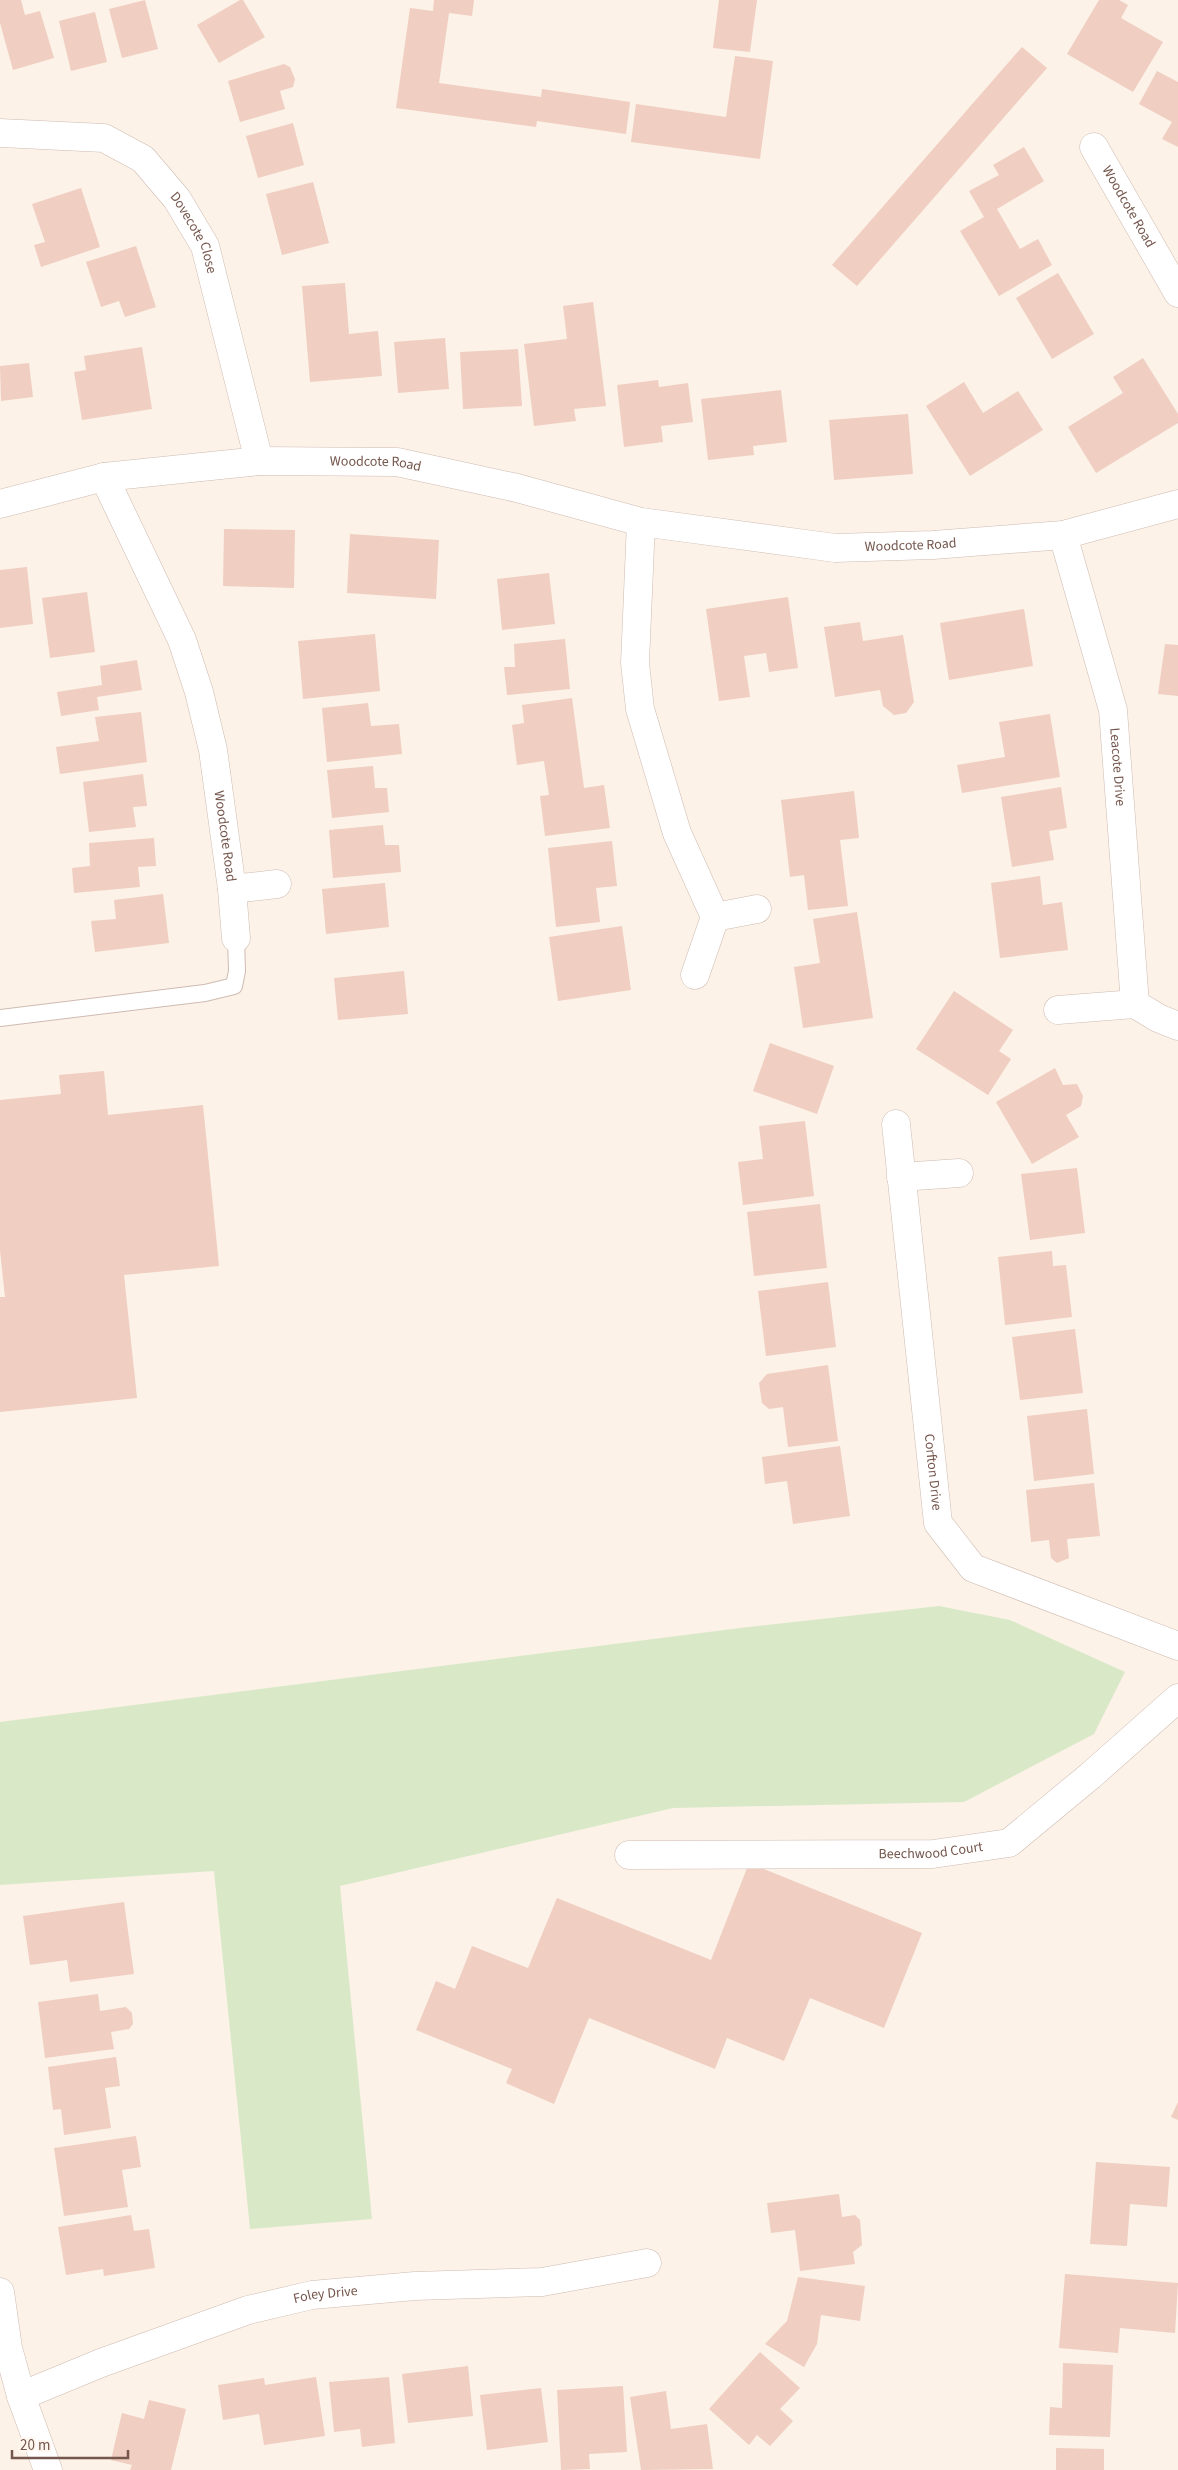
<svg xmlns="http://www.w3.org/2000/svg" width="1178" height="2470" font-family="'Source Sans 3',sans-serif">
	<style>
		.green { fill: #d9e9c7 }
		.building { fill: #f0cec1 }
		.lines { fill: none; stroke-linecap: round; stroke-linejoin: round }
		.lane-casing { stroke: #cfbbb1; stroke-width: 18 }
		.street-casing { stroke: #cfbbb1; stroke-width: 29 }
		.lane { stroke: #fff; stroke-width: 16 }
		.street { stroke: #fff; stroke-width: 28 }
		.labels { text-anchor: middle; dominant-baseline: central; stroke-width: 4.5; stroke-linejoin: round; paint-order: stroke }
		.street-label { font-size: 14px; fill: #75574d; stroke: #fef6ef }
	</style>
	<rect width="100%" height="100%" fill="#fcf2e8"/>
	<!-- green -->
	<path class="green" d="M939 1606 1010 1620 1125 1672 1094 1734 964 1802 673 1808 340 1886 372 2219 250 2229 214 1871 0 1885V1722L740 1628Z"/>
	<!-- building -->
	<g class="building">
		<path d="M0 0H21L25 15 40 11 54 58 13 70 0 23Z"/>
		<path d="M145 0 158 49 122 58 109 9Z"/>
		<path d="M240 0H243L265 37 219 63 197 25Z"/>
		<path d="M434 0H474L472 16 449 13 439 83 541 97 542 89 630 102 626 134 537 121 536 127 396 108 410 8 433 11Z"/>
		<path d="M719 0H757L750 52 713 48Z"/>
		<path d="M1099 0H1119L1128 5 1121 18 1163 42 1133 92 1067 54Z"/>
		<path d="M95 12 107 62 71 71 59 21Z"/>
		<path d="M1022 47 1047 68 857 286 832 265Z"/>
		<path d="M735 56 773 61 760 159 631 142 636 104 726 117Z"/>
		<path d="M284 64 290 67 295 79 293 87 280 91 285 109 240 122 228 81Z"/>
		<path d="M1157 71 1178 82V147L1162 139 1172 122 1139 104Z"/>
		<path d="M293 123 304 165 258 178 246 136Z"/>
		<path d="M1024 147 1044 181 997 209 1020 249 1038 239 1052 265 999 296 960 231 984 217 969 191 999 175 993 165Z"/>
		<path d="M313 182 329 243 282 255 266 194Z"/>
		<path d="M81 188 100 247 41 267 34 245 45 242 32 204Z"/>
		<path d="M136 246 156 307 125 317 119 301 101 307 86 262Z"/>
		<path d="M1058 273 1094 334 1052 359 1016 298Z"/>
		<path d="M345 283 349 334 378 331 382 376 310 382 302 286Z"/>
		<path d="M593 302 606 406 574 409 576 421 534 426 524 344 567 339 563 306Z"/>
		<path d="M445 338 449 389 398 393 394 342Z"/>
		<path d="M142 347 152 409 82 420 74 372 86 370 84 356Z"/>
		<path d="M518 349 522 406 463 409 460 352Z"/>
		<path d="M1143 358 1178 414V423L1096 473 1068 427 1123 393 1113 377Z"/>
		<path d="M29 363 33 397 1 401 0 366Z"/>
		<path d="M658 380 659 387 688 383 693 422 661 426 663 442 624 447 617 385Z"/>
		<path d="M964 382 983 413 1018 391 1043 430 970 476 926 406Z"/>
		<path d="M781 390 787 442 753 446 754 455 708 460 701 399Z"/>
		<path d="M908 414 913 474 834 480 829 420Z"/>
		<path d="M224 529 295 530 294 588 223 586Z"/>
		<path d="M350 534 439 540 436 599 347 593Z"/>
		<path d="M27 567 33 624 0 628V570Z"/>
		<path d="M549 573 555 624 502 630 497 579Z"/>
		<path d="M87 592 95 652 50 658 42 598Z"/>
		<path d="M788 597 798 668 769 672 766 653 744 656 750 697 719 701 706 609Z"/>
		<path d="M1024 609 1033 666 949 680 940 623Z"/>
		<path d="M860 622 863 641 903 635 914 702 906 713 894 715 883 706 880 690 835 697 824 627Z"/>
		<path d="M375 634 380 691 303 699 298 641Z"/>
		<path d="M565 639 570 689 507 695 504 667H515L514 644Z"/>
		<path d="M1165 644 1178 645V696L1158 694Z"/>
		<path d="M137 660 142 690 97 697 99 710 61 716 57 692 102 685 100 666Z"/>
		<path d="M572 698 584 788 604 785 610 828 545 836 540 796 549 795 544 761 517 765 512 725 524 723 522 705Z"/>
		<path d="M368 703 371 726 399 724 402 754 327 762 322 708Z"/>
		<path d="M141 712 147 762 60 774 56 747 99 741 95 717Z"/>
		<path d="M1050 714 1060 777 962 793 957 765 1005 757 999 722Z"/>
		<path d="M373 766 375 788H387L389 812 332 818 327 770Z"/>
		<path d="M143 774 147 806 133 807 136 827 89 832 83 782Z"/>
		<path d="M1061 787 1067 828 1049 831 1054 860 1012 867 1001 797Z"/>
		<path d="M854 791 859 838 840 840 848 906 808 910 804 875 790 877 781 800Z"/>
		<path d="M383 825 385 845H399L401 872 333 878 329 830Z"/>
		<path d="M154 838 156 866 138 867 140 887 74 893 72 868 90 866 89 843Z"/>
		<path d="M612 841 617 886 596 888 600 922 556 927 548 848Z"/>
		<path d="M1040 876 1043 905 1062 902 1068 950 1000 958 991 883Z"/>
		<path d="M385 883 389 927 326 934 322 889Z"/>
		<path d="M163 894 169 943 95 952 91 921 116 919 114 900Z"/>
		<path d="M857 912 873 1018 803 1028 794 967 820 963 813 919Z"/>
		<path d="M622 926 631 990 558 1001 549 937Z"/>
		<path d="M404 971 408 1014 338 1020 334 978Z"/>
		<path d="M954 991 1013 1030 999 1051 1011 1059 988 1095 916 1049Z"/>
		<path d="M770 1043 834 1066 817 1114 753 1091Z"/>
		<path d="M1055 1068 1063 1085 1077 1084 1083 1096 1081 1106 1066 1115 1079 1137 1032 1164 996 1102Z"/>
		<path d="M104 1071 108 1115 203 1105 219 1266 124 1275 137 1398 0 1412V1297H5L0 1251V1100L61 1094 59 1075Z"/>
		<path d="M805 1121 814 1196 743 1205 738 1162 763 1159 759 1126Z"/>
		<path d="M1077 1168 1085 1233 1030 1240 1021 1174Z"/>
		<path d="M820 1204 827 1268 754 1276 747 1212Z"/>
		<path d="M1052 1251 1053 1266 1066 1265 1072 1317 1005 1325 998 1257Z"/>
		<path d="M828 1282 836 1347 766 1356 758 1291Z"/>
		<path d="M1075 1329 1083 1393 1020 1400 1012 1337Z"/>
		<path d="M828 1365 838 1441 788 1447 783 1407 769 1409 762 1403 759 1383 767 1374Z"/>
		<path d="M1087 1409 1094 1474 1034 1481 1027 1416Z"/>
		<path d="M840 1446 850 1516 793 1524 787 1481 765 1484 762 1457Z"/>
		<path d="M1094 1483 1100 1536 1067 1539 1069 1558 1057 1563 1051 1558 1049 1540 1031 1542 1026 1490Z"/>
		<path d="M749 1863 922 1933 884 2028 810 1998 784 2061 727 2038 715 2069 589 2018 554 2104 506 2083 512 2069 416 2030 436 1981 455 1989 472 1946 528 1968 557 1898 711 1960Z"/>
		<path d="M124 1902 134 1974 70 1982 67 1960 30 1965 23 1916Z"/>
		<path d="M98 1994 100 2011 126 2007 132 2013 133 2024 129 2029 111 2032 114 2049 45 2058 38 2002Z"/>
		<path d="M116 2057 120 2086 105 2088 111 2128 64 2135 61 2109 53 2110 48 2067Z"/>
		<path d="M1178 2102V2120L1171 2117Z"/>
		<path d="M136 2136 141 2167 122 2170 128 2207 64 2216 54 2148Z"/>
		<path d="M1096 2162 1170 2167 1167 2207 1130 2204 1127 2246 1090 2244Z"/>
		<path d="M839 2194 842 2217 855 2215 860 2220 862 2245 853 2252 855 2264 800 2271 795 2230 771 2233 767 2203Z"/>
		<path d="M131 2215 134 2231 149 2229 155 2268 104 2276 103 2269 66 2275 58 2227Z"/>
		<path d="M1065 2274 1178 2283 1175 2333 1120 2328 1118 2353 1059 2348Z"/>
		<path d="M798 2277 865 2286 860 2321 821 2315 817 2344 804 2367 765 2344 787 2321Z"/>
		<path d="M760 2352 800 2388 780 2409 793 2421 770 2446 757 2435 749 2445 709 2409Z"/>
		<path d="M1063 2363 1113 2365 1110 2437 1049 2435 1050 2407 1062 2408Z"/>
		<path d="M468 2366 473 2416 408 2423 402 2374Z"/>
		<path d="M316 2377 325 2436 264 2445 259 2414 223 2420 218 2385 264 2378 265 2385Z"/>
		<path d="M389 2377 395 2443 362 2447 360 2429 334 2432 329 2382Z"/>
		<path d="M623 2386 627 2452 589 2454 590 2469 561 2470 557 2390Z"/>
		<path d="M541 2388 548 2442 487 2450 480 2395Z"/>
		<path d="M666 2391 671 2429 707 2424 713 2469 641 2470 630 2397Z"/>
		<path d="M149 2400 186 2409 171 2470H130L132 2465 111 2460 122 2413 144 2419Z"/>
		<path d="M1056 2448 1104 2449V2470H1056Z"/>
	</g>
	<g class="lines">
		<defs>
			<path id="lane" d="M0 1018 205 993 234 986 237 971 236 938"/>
			<g id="street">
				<path id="s1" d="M0 133 104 138 143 159 177 199 205 246 259 461"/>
				<path id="s2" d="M1094 147 1178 293"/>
				<path id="s3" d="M104 477 182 640 199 692 213 750 232 889 236 938"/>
				<path id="s4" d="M0 504 104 477 259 461 397 462 517 488 641 522 835 548 933 545 1063 535 1178 504"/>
				<path d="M641 522 635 663 640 709 677 833 715 917"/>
				<path id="s5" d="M1063 535 1113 710 1135 1004"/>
				<path d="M232 889 277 884"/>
				<path d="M695 975 715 917 757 909"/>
				<path d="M1058 1010 1135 1004 1158 1018 1178 1026"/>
				<path id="s6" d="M896 1124 938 1523 973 1568 1178 1646"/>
				<path d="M901 1177 959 1173"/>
				<path id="s7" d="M629 1855 933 1854 1009 1843 1090 1776 1178 1698"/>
				<path d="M0 2292 8 2348 21 2396 48 2470"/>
				<path id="s8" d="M21 2396 101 2363 248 2310 312 2295 415 2286 542 2282 647 2263"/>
			</g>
		</defs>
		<!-- lane casing -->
		<use href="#lane" class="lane-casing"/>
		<!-- street casing -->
		<use href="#street" class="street-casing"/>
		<!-- lane -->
		<use href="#lane" class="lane"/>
		<!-- street -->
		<use href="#street" class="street"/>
	</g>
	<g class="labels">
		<!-- street labels -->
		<g class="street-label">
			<text stroke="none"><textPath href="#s2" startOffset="69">Woodcote Road</textPath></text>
			<text stroke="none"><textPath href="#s1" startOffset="239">Dovecote Close</textPath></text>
			<text stroke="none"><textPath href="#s4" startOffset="380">Woodcote Road</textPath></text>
			<text stroke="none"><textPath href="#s4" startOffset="924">Woodcote Road</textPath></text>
			<text stroke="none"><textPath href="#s5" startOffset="239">Leacote Drive</textPath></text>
			<text stroke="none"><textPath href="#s3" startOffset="382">Woodcote Road</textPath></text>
			<text stroke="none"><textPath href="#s6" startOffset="350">Corfton Drive</textPath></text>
			<text stroke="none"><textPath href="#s7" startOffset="302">Beechwood Court</textPath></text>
			<text stroke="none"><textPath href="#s8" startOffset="322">Foley Drive</textPath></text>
		</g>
	</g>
	<!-- scale -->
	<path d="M12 2450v8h116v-8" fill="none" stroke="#75574d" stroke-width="2.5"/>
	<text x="20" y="2450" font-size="15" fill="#75574d" stroke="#fef6ef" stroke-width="4" paint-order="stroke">20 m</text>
</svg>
